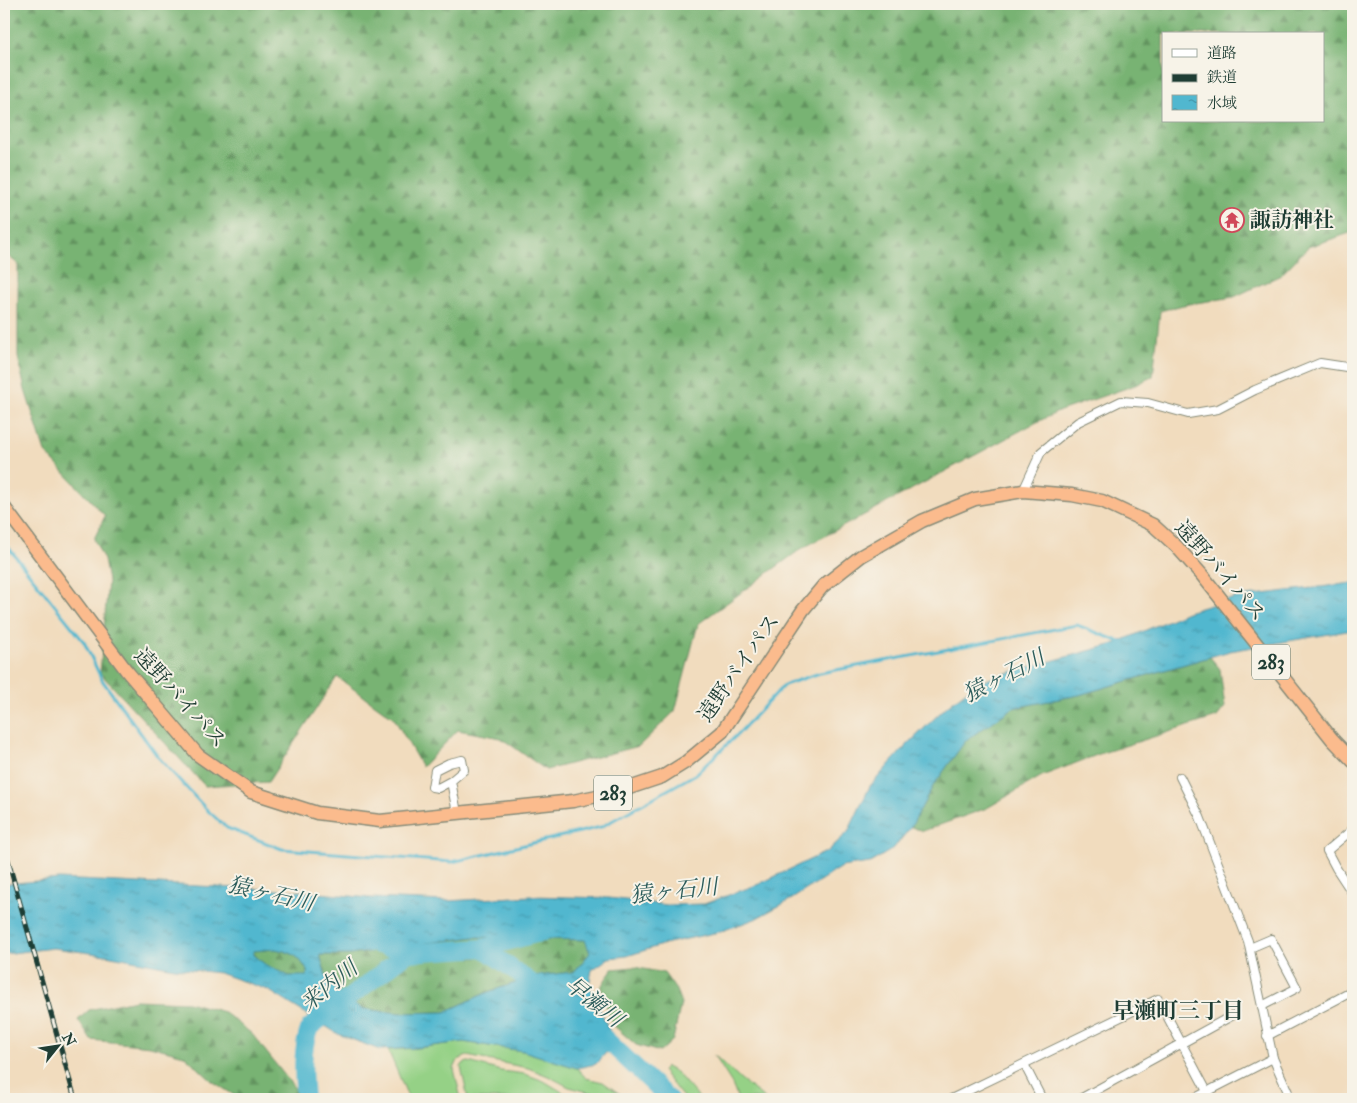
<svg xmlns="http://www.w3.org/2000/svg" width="1357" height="1103" font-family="'IM FELL Double Pica','Noto Serif JP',serif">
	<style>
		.grass { fill: #95d186; stroke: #5a875d }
		.forest { fill: url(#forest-firs); stroke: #4c7854; fill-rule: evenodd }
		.water { fill: url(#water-ripples); stroke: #387a82; fill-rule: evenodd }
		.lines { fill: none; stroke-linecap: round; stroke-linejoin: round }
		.stream { stroke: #51b7cf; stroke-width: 3 }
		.river { stroke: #51b7cf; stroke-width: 18 }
		.minor-casing { stroke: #888c79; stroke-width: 10 }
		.trunk-casing { stroke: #888c79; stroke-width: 15 }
		.minor { stroke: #fff; stroke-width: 8 }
		.trunk { stroke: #fbbb8d; stroke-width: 12 }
		.rail-casing { stroke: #1f3d34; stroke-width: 5 }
		.rail { stroke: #f7f3e8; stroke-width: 3; stroke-dasharray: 9; stroke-linecap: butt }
		.labels { text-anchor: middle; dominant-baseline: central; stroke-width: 4; stroke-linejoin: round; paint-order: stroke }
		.shield { fill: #f7f3e8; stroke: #60746a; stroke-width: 1 }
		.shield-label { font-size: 20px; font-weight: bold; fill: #1f3d34 }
		.poi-label { font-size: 21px; font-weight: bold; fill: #1f3d34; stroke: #f7f3e8; text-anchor: start }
		.street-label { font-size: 21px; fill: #1f3d34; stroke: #f7f3e8 }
		.water-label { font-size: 22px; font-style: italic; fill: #2c5c5b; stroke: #f7f3e8 }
		.neighbourhood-label { font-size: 22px; font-weight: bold; fill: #1f3d34; stroke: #f7f3e8 }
	</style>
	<defs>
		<pattern id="forest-firs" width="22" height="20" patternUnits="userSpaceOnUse" patternTransform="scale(1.25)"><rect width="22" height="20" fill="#78b373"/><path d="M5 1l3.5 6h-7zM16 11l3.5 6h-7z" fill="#62935f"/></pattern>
		<pattern id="water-ripples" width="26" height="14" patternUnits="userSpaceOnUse" patternTransform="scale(1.25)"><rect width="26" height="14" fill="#51b7cf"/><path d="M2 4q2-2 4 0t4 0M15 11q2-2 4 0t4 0" fill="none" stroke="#4396a9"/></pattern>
	</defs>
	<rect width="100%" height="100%" fill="#f7f3e8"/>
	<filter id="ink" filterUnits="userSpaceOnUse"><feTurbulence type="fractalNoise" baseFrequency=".02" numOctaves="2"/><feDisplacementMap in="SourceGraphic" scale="10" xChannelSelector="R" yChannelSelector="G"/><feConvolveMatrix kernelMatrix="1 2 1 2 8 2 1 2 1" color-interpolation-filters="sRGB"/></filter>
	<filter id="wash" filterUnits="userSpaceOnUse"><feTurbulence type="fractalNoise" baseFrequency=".0096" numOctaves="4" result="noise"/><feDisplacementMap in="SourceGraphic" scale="20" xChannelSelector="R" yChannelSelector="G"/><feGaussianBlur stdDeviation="1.12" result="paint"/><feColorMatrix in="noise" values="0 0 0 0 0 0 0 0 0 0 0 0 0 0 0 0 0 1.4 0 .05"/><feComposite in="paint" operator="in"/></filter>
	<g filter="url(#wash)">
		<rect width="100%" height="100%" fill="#f1dcbe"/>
		<!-- grass -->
		<g class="grass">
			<path d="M463 1042 523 1051 577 1068 586 1078 603 1082 627 1099H608L596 1094 569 1087 548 1076 528 1068 467 1056 458 1060 454 1069 461 1099H409L388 1050 416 1048Z"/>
			<path d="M714 1055 742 1081 766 1099H738L731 1082Z"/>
			<path d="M469 1062 501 1071 525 1074 544 1081 564 1093 587 1099H468L461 1067 464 1063Z"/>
			<path d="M666 1067 676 1072 700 1099H685L682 1096 662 1071Z"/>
		</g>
		<!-- forest -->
		<g class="forest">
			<path d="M4 4H1353V232L1308 247 1281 275 1234 297 1183 305 1160 311 1153 376 1138 384 1060 411 1031 425 801 549 698 624 675 711 639 746 546 770 501 738 458 730 422 767 394 718 337 677 268 782 205 786 100 673 108 581 104 560 94 539 105 516 45 452 25 390 18 357V264L4 253ZM1163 34H1323V121H1163Z"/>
			<path d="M1210 657 1220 669 1225 707 1217 717 1102 753 1042 776 987 808 923 831 911 827 933 786 966 740 1013 708 1079 695Z"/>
			<path d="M474 937 586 940 590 954 574 972 536 976 488 992 445 1012 400 1013 363 1009 342 997 326 976 320 955H350L404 946Z"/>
			<path d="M275 949C294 953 298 955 308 972L307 977 289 976 266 965 253 955V951Z"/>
			<path d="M634 967 664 973 676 990 681 1003 673 1040 660 1052 636 1045 612 1024 601 987 612 969Z"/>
			<path d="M135 1000 188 1002 224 1012 252 1034 297 1091 298 1099H240L212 1081 184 1055 150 1046 91 1040 78 1020 89 1010Z"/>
		</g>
		<!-- water -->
		<path class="water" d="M1353 583V630L1230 651 1079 695 1013 708 966 740 933 786 911 827 893 849 870 863 841 867 792 899 755 919 719 932 668 943 627 956 609 958 592 970 589 985 615 1043 596 1064 577 1068 523 1051 463 1042 416 1048 380 1050 338 1034 268 990 219 973 174 968 106 955 53 948 4 954V884L59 879 298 891 371 898 447 901 531 896 609 898 667 905 704 904 759 884 828 851 848 832 870 786 904 748 947 706 977 683 1007 673 1114 644 1187 612 1238 597ZM474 937 585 940 590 953 574 972 536 976 488 992 445 1012 400 1013 363 1009 342 997 326 976 320 955H350L404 946ZM275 949C294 953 298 955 308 972L307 976H289L266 965 253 955V951Z"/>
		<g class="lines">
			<!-- stream -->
			<path class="stream" d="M4 542 84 642 102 680 158 757 207 810 227 828 282 849 452 862 601 827 696 774 738 734 784 685 820 673 1077 625 1123 643"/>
			<!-- river -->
			<g class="river">
				<path d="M368 942 408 953 483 948 543 932"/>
				<path d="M483 948 546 993"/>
				<path d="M595 1029 669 1099"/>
				<path d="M305 1099C303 1075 301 1049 310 1027L408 953"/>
			</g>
		</g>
	</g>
	<g filter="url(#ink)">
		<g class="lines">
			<defs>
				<g id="minor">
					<path d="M1023 491 1041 452 1078 422 1121 401 1148 403 1188 414 1218 409 1255 390 1320 363 1353 368"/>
					<path d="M1180 777 1200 817 1248 941 1273 1058 1291 1099"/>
					<path d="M451 781 464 770 462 760 449 763 435 770 432 787 438 788 451 781 457 813"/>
					<path d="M1353 829 1327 851 1336 868 1353 894"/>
					<path d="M1250 948 1271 939 1297 988 1262 1006"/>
					<path d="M1267 1036 1353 991"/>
					<path d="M1024 1064 1042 1099"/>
					<path d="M951 1099 1158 999 1211 1099"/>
					<path d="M1080 1099 1235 1014"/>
					<path d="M1193 1099 1273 1058"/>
				</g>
				<path id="trunk" d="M4 507 126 670 198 755 251 792 317 813 380 821 573 801 617 792 662 777 686 762 722 732 803 610 823 586 861 556 922 521 975 499 1023 491 1072 495 1102 501 1153 525 1177 547 1202 575 1332 739 1353 761"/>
			</defs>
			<!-- minor casing -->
			<use href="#minor" class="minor-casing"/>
			<!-- trunk casing -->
			<use href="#trunk" class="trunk-casing"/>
			<!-- minor -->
			<use href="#minor" class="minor"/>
			<!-- trunk -->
			<use href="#trunk" class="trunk"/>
			<defs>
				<path id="rail" d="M4 846 75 1099"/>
			</defs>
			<!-- rail casing -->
			<use href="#rail" class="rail-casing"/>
			<!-- rail -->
			<use href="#rail" class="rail"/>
		</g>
	</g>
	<!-- icons -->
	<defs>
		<symbol id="temple-ring" viewBox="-11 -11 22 22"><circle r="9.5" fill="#f7f3e8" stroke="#d1495b" stroke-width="1.5"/><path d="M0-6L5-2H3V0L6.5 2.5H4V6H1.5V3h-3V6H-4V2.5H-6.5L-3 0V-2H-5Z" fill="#d1495b"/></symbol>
	</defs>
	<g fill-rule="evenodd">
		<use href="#temple-ring" x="1218" y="206" width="28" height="28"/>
	</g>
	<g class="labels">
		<!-- shield labels -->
		<g class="shield">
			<rect x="1252" y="644.5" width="38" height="35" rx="4"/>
			<rect x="594" y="775.5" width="38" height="35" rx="4"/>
		</g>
		<g class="shield-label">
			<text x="1271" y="662">283</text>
			<text x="613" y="793">283</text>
		</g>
		<!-- poi labels -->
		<g class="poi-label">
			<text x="1250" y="220">諏訪神社</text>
		</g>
		<!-- street labels -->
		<g class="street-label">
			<text transform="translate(1220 571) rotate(49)">遠野バイパス</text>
			<text transform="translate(739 668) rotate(-55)">遠野バイパス</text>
			<text transform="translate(180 698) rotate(48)">遠野バイパス</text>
		</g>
		<!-- water labels -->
		<g class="water-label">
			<text transform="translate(1004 676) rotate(-27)">猿ヶ石川</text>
			<text transform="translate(674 891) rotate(-6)">猿ヶ石川</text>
			<text transform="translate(271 894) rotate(13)">猿ヶ石川</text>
			<text transform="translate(329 986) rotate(-39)">来内川</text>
			<text transform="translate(594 1002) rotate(39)">早瀬川</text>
		</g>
		<!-- neighbourhood labels -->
		<g class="neighbourhood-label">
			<text x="1178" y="1011">早瀬町三丁目</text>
		</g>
	</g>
	<!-- margin -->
	<rect width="1357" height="1103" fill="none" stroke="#f7f3e8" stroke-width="20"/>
	<!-- legend -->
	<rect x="1162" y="32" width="162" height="90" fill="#f7f3e8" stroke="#a1aaa0"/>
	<rect x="1172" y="49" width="25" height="8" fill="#ffffff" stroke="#a1aaa0"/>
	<text x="1207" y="58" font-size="15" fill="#1f3d34">道路</text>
	<rect x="1172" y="74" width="25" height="8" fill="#1f3d34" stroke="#a1aaa0"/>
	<text x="1207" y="82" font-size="15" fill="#1f3d34">鉄道</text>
	<rect x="1172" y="95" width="25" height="15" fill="url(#water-ripples)" stroke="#a1aaa0"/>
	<text x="1207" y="108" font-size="15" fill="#1f3d34">水域</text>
	<!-- north arrow -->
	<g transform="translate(58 1046) rotate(60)" stroke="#f7f3e8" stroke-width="4" paint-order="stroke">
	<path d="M0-4L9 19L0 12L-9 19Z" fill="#1f3d34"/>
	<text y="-8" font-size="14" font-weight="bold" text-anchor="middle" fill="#1f3d34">N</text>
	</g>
</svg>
